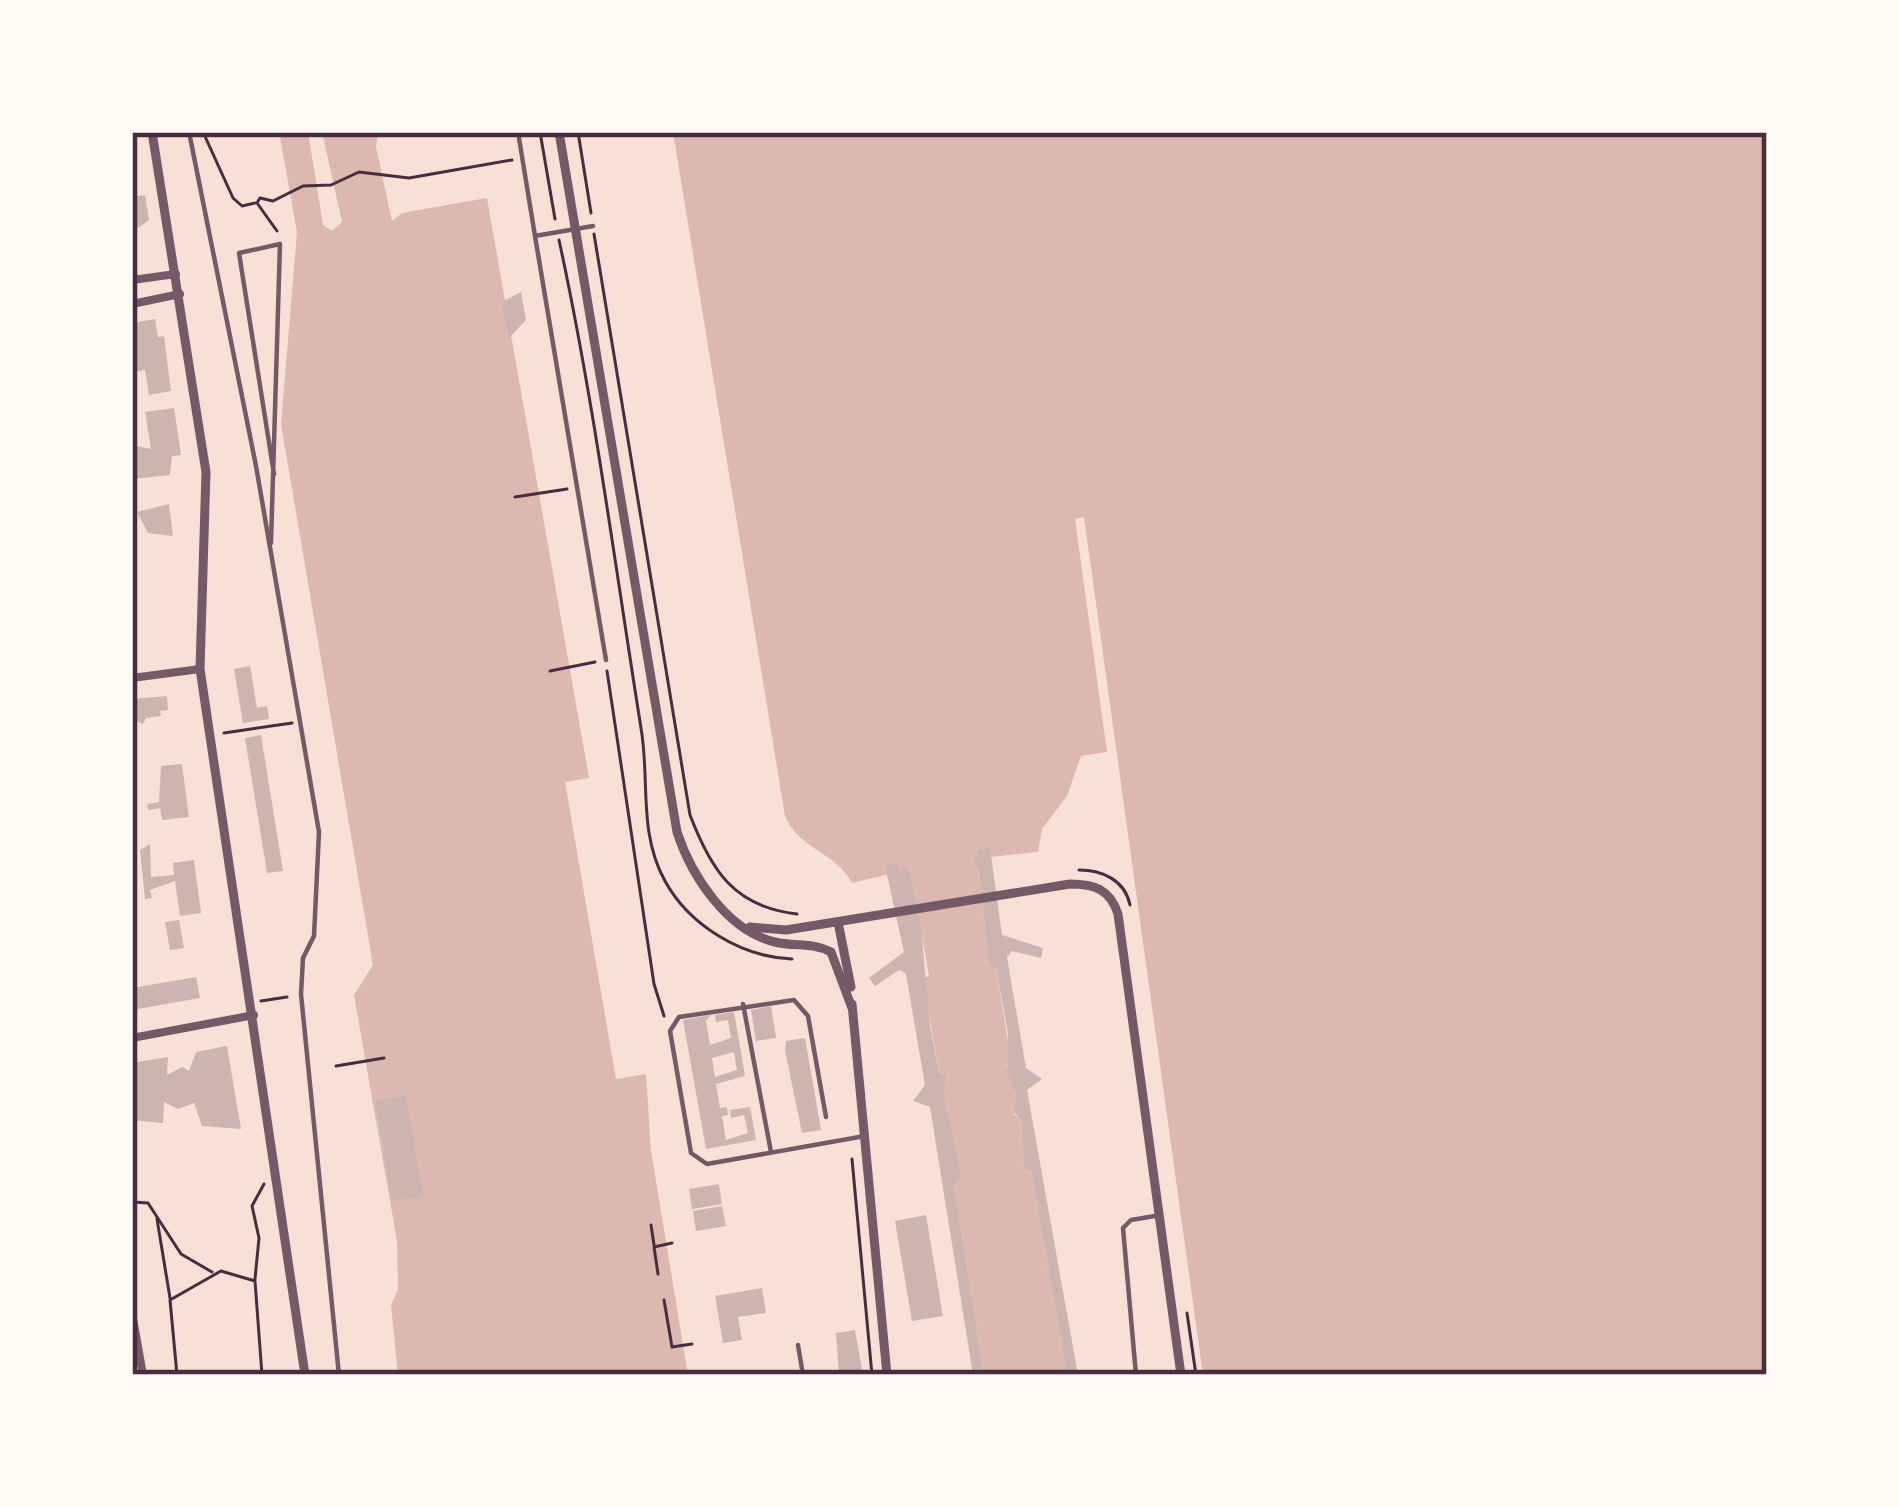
<svg xmlns="http://www.w3.org/2000/svg" width="1899" height="1507" font-family="'Public Sans',sans-serif">
	<style>
		.water { fill: #dcb8b0 }
		.building { fill: #ccb4b1; fill-rule: evenodd }
		.lines { fill: none; stroke-linecap: round; stroke-linejoin: round }
		.path { stroke: #4a2c40; stroke-width: 3 }
		.service { stroke: #755966; stroke-width: 4.5 }
		.minor { stroke: #755966; stroke-width: 8 }
		.tertiary { stroke: #755966; stroke-width: 9 }
		.neatline { fill: none; stroke: #4a2c40; stroke-width: 4.5 }
	</style>
	<rect width="100%" height="100%" fill="#f7e1d7"/>
	<!-- water -->
	<g class="water">
		<path d="M279 132H308L323 225 332 231 342 222 322 132H378L376 147 392 221 402 213 487 198 589 778 565 782 616 1079 646 1074 651 1151 688 1375H398L391 1305 398 1289 397 1241 354 995 373 965 281 424 297 232Z"/>
		<path d="M673 132H1767V1375H1203L1084 517 1075 519 1107 752 1081 756 1067 796 1042 829 1038 852 972 859 979 871 989 966 996 968 1011 1059 1006 1064 1016 1094 1014 1114 1021 1122 1024 1169 1031 1171 1067 1375H984L954 1184 963 1179 945 1101 946 1074 939 1073 923 979 929 976 910 869 852 883C836 852 798 849 785 816Z"/>
	</g>
	<!-- building -->
	<g class="building">
		<path d="M145 195 149 220 132 232V197Z"/>
		<path d="M521 292 526 320 509 338 502 302Z"/>
		<path d="M155 319 158 337 164 336 171 391 149 395 145 370 134 372 132 323Z"/>
		<path d="M174 408 181 455 172 456 170 475 132 479V445L151 449 145 412Z"/>
		<path d="M169 504 173 536 148 533 137 512Z"/>
		<path d="M250 666 257 708 267 706 269 719 243 723 234 669Z"/>
		<path d="M167 696 168 710 160 711 161 716 146 718 143 724 132 719V699Z"/>
		<path d="M261 735 283 871 267 873 245 738Z"/>
		<path d="M182 764 189 817 162 820 160 808 148 810 147 804 159 802 161 766Z"/>
		<path d="M150 844 151 877 174 875 173 863 194 860 201 913 180 916 175 881 150 890 152 898 145 899 140 850Z"/>
		<path d="M990 848 1002 935 1043 948 1041 958 1012 951 1007 957 1026 1068 1042 1079 1027 1090 1078 1375H1067L1031 1171 1024 1169 1021 1122 1014 1112 1016 1094 1007 1072 1008 1033 996 968 989 966 979 871 972 859 978 856 977 850Z"/>
		<path d="M897 863 898 870 910 869 921 928 930 1025 939 1073 946 1074 945 1101 963 1179 954 1184 984 1375H973L930 1107 913 1101 925 1085 906 974 899 970 875 986 869 978 904 952 885 866Z"/>
		<path d="M179 920 184 948 170 950 165 922Z"/>
		<path d="M196 977 200 998 132 1010V988Z"/>
		<path d="M771 1006 776 1038 756 1041 751 1010Z"/>
		<path d="M734 1012 745 1076 716 1084 720 1108 727 1107 728 1115 722 1116 726 1140 748 1133 744 1115 731 1118 730 1110 750 1107 756 1140 706 1149 683 1020 711 1015 706 1021 710 1045 731 1038 728 1020 716 1022 715 1015ZM734 1052 737 1070 715 1077 712 1058Z"/>
		<path d="M805 1038 821 1130 802 1133 785 1050 786 1041Z"/>
		<path d="M227 1046 241 1129 202 1126 194 1103 178 1109 164 1102 163 1123 132 1120V1063L168 1057 167 1075 182 1067 189 1071 196 1052Z"/>
		<path d="M406 1096 423 1196 392 1201 375 1101Z"/>
		<path d="M719 1184 722 1204 692 1209 689 1189Z"/>
		<path d="M722 1206 726 1226 696 1231 693 1211Z"/>
		<path d="M926 1215 943 1316 912 1321 895 1221Z"/>
		<path d="M762 1288 766 1313 738 1317 742 1340 723 1343 715 1296Z"/>
		<path d="M855 1330 863 1375 839 1374 836 1333Z"/>
	</g>
	<g class="lines">
		<!-- path -->
		<g class="path">
			<path d="M203 132 233 198 242 206 255 203"/>
			<path d="M540 132 555 219"/>
			<path d="M578 132 591 213"/>
			<path d="M277 231 257 203 260 198 273 201 303 186 331 185 359 172 409 178 512 160"/>
			<path d="M594 234 690 815C711 870 734 907 797 914"/>
			<path d="M559 240C594 401 615 566 641 728 650 779 638 833 665 881 689 925 741 957 792 959"/>
			<path d="M515 497 567 489"/>
			<path d="M550 671 595 662"/>
			<path d="M607 671 654 984 664 1016"/>
			<path d="M224 733 292 723"/>
			<path d="M1079 870C1102 870 1125 880 1130 905"/>
			<path d="M261 1001 287 997"/>
			<path d="M336 1066 384 1058"/>
			<path d="M852 1159 872 1375"/>
			<path d="M132 1202 148 1203 181 1254 212 1272"/>
			<path d="M157 1219 170 1298"/>
			<path d="M651 1225 654 1245"/>
			<path d="M658 1274 654 1247 672 1243"/>
			<path d="M255 1279 259 1238 252 1206 264 1184"/>
			<path d="M664 1300 672 1347 692 1344"/>
			<path d="M1187 1313 1196 1375"/>
			<path d="M177 1375 170 1300 221 1271 255 1281 262 1375"/>
		</g>
		<!-- service -->
		<g class="service">
			<path d="M189 132 256 466 319 832 314 936 303 958 301 994 339 1375"/>
			<path d="M518 132 535 236"/>
			<path d="M593 226 535 236 606 660"/>
			<path d="M271 543 280 244 239 253 274 474"/>
			<path d="M743 1004 771 1152"/>
			<path d="M826 1117 808 1016 794 1000 679 1017 670 1031 691 1153 707 1164 865 1136"/>
			<path d="M798 1345 803 1375"/>
			<path d="M1136 1375 1123 1228 1131 1220 1155 1216"/>
		</g>
		<!-- minor -->
		<g class="minor">
			<path d="M132 280 176 274"/>
			<path d="M132 304 180 294"/>
			<path d="M132 678 200 669"/>
			<path d="M132 1038 254 1015"/>
			<path d="M132 1313 143 1375"/>
		</g>
		<!-- tertiary -->
		<g class="tertiary">
			<path d="M152 132 206 472 200 669 305 1375"/>
			<path d="M559 132 677 832C691 875 727 931 775 942 795 947 813 942 831 952L852 1008"/>
			<path d="M838 922 851 987"/>
			<path d="M750 927 786 930 1070 884C1094 884 1110 889 1118 914L1181 1375"/>
			<path d="M852 1004 887 1375"/>
		</g>
	</g>
	<!-- border -->
	<rect width="1899" height="1507" fill="none" stroke="#fffaf5" stroke-width="270"/>
	<rect x="135" y="135" width="1629" height="1237" class="neatline"/>
</svg>
